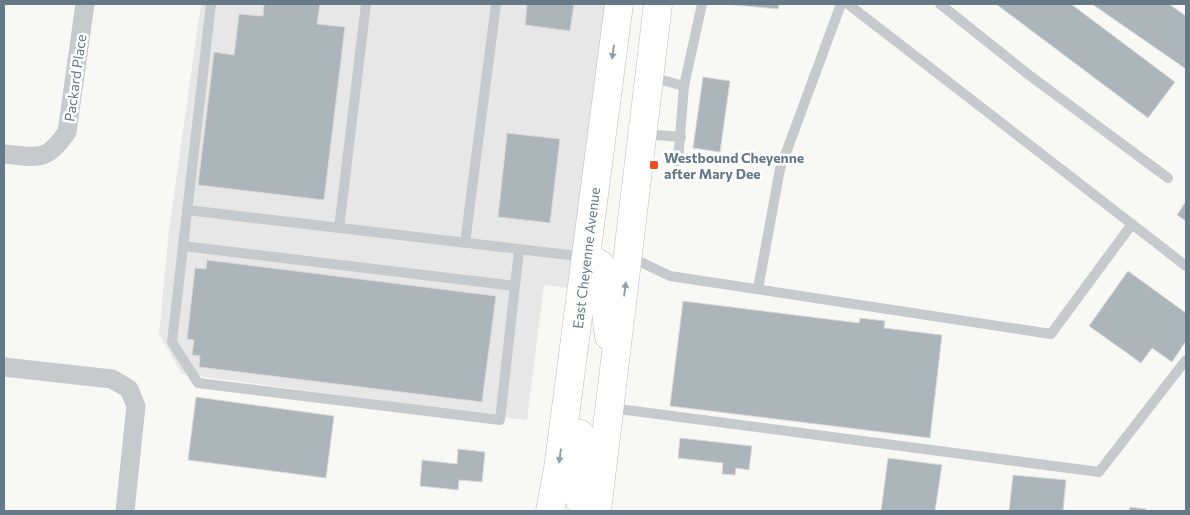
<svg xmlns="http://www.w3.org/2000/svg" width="1190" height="515" font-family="Commissioner,sans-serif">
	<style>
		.built { fill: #e6e7e6 }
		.building { fill: #acb5ba; stroke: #dadad7 }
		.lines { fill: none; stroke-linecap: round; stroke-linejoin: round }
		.primary-casing { stroke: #b9bdc1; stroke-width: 29 }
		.lane { stroke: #c6cacd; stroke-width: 10 }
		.street { stroke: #c6cacd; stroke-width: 19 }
		.primary { stroke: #fff; stroke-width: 28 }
		.oneway { fill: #93a1ac }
		.poi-dot { fill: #f04d1d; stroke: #fff; stroke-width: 2 }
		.labels { text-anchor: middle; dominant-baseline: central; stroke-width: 5; stroke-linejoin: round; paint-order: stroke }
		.street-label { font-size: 14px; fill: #657988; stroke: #fff }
		.poi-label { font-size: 14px; font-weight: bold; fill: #657988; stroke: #fff; text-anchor: start }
	</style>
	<rect width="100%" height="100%" fill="#f8f8f5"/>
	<!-- built -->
	<path class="built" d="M201 4H605L568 288 544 285 527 420 182 374 159 334 169 230Z"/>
	<!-- building -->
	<g class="building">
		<path d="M264 4H320L317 24 345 27 324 200 198 185 214 52 234 55 239 14 263 16Z"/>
		<path d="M527 4H574L570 31 525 25Z"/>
		<path d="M724 4H779L778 9Z"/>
		<path d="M996 4H1071L1175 82 1148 118Z"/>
		<path d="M1092 4H1169L1186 16V69Z"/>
		<path d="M703 77 730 81 720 152 693 148Z"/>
		<path d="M507 133 560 139 550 223 498 217Z"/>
		<path d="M1186 201V221L1177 215Z"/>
		<path d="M207 260 496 296 482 402 199 367 200 356 192 355 194 340 187 339 195 268 206 269Z"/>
		<path d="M1128 271 1186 313V341L1172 362 1152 348 1141 363 1089 326Z"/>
		<path d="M683 301 859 323 860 318 885 321 884 328 942 335 930 438 670 406Z"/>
		<path d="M196 397 334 416 326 478 188 460Z"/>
		<path d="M680 438 752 446 749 470 736 468 735 475 722 474 723 463 678 458Z"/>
		<path d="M458 449 485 452 482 482 459 480 458 490 420 486 422 460 457 464Z"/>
		<path d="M888 458 942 465 935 511H881Z"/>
		<path d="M1013 475 1066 480 1063 511H1009Z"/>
		<path d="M1130 507 1146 509V511H1129Z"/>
	</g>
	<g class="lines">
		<defs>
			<g id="primary">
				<path d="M587 257 600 264 609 336"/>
				<path d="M580 434C578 457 568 496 588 511"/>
				<path d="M550 511 558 469 619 4"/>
				<path d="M597 511 658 4"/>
			</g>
		</defs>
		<!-- primary casing -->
		<use href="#primary" class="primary-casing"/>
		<!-- lane -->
		<g class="lane">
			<path d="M211 4 172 342 198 383 500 420 519 250"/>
			<path d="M848 4 1186 266"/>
			<path d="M940 4 1029 75 1168 178"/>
			<path d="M651 77 684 86"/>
			<path d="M644 134 681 137"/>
			<path d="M678 161 684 86 702 4"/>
			<path d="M187 210 586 257"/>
			<path d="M339 228 366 4"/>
			<path d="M465 243 496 4"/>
			<path d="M183 246 515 286"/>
			<path d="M630 257 670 276 1051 334 1132 224"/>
			<path d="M758 289 780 169 841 4"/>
			<path d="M611 408 1099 472 1186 360"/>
		</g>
		<!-- street -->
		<g class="street">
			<path d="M4 154C37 157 46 163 67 132L85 4"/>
			<path d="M4 367 112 379 129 389 136 406 125 511"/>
		</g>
		<!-- primary -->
		<use href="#primary" class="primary"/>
	</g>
	<!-- one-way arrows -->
	<defs><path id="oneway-solid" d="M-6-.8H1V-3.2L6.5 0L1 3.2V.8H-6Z" transform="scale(1.25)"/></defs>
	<g class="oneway">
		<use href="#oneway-solid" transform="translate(613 52) rotate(98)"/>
		<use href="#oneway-solid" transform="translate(625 289) rotate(-83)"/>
		<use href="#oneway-solid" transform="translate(560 456) rotate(98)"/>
	</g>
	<!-- markers -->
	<rect class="poi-dot" x="649" y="160" width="10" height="10" rx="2.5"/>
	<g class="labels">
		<!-- street labels -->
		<g class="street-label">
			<text transform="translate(75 78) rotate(-82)">Packard Place</text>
			<text transform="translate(586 258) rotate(-83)">East Cheyenne Avenue</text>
		</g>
		<!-- poi labels -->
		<g class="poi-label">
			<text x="664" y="157">Westbound Cheyenne<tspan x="664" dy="16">after Mary Dee</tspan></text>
		</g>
	</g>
	<!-- border -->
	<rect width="1190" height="515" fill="none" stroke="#657988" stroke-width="10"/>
</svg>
